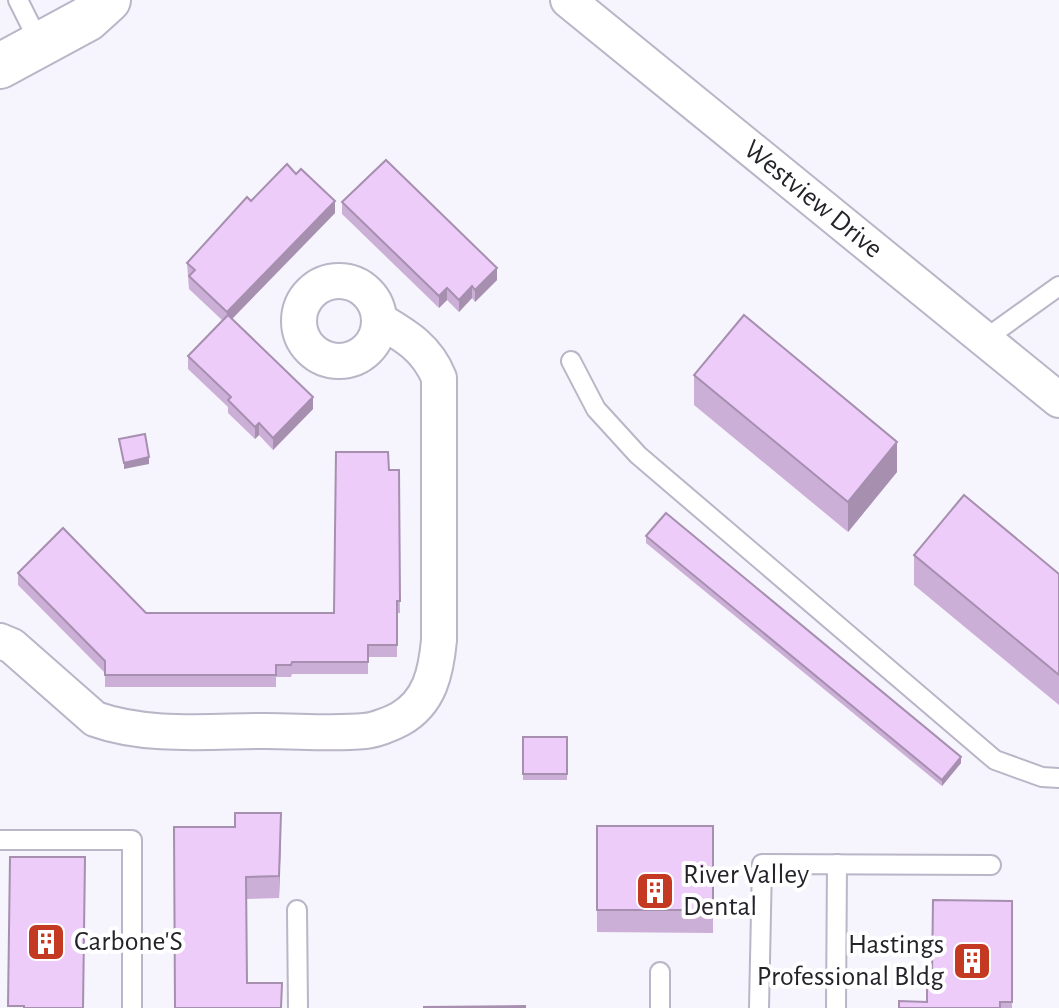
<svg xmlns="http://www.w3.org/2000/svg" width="1059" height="1008" font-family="'Alegreya Sans',sans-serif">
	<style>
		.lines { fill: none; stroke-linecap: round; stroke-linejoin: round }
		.service-casing { stroke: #bab5c7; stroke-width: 22 }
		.minor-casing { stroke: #bab5c7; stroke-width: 38 }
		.tertiary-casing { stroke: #bab5c7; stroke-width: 48 }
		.service { stroke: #fff; stroke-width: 18 }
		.minor { stroke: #fff; stroke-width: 34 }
		.tertiary { stroke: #fff; stroke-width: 44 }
		.wall { fill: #ccafd7 }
		.shaded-wall { fill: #a68faf }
		.building { fill: #edccfa; stroke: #a68faf; stroke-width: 2 }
		.labels { text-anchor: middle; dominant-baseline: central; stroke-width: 8; stroke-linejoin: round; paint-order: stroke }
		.street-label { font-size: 28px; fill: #24232a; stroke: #fff }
		.poi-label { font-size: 28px; fill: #24232a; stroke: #fff; text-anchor: start }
	</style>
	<rect width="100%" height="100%" fill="#f6f4fc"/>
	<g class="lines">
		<defs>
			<g id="service">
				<path d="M18 0 40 44"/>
				<path d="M985 339 1059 286"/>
				<path d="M571 361 596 409 638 455 995 760 1042 777 1059 778"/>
				<path d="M0 840H132V1008"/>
				<path d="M297 910 298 1008"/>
				<path d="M660 1008V972"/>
				<path d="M759 1008 762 864 991 865"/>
				<path d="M836 1008 837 864"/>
			</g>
			<g id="minor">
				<path id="s1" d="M568 0 1059 400"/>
				<circle cx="339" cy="321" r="40"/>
				<path d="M0 641 12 646 95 719C148 738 211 731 266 731 299 731 333 734 365 731 375 730 391 724 400 719 430 702 436 672 439 640V378C427 348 406 336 379 320"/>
			</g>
			<path id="tertiary" d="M0 66 87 19 108 0"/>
		</defs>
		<!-- service casing -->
		<use href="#service" class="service-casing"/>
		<!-- minor casing -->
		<use href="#minor" class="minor-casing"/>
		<!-- tertiary casing -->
		<use href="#tertiary" class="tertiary-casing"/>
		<!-- service -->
		<use href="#service" class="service"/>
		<!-- minor -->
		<use href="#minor" class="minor"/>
		<!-- tertiary -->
		<use href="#tertiary" class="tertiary"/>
	</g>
	<!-- wall -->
	<g class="wall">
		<path d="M251 201 335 213 232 319 313 409 273 450 259 435 255 439 228 413V407L188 369V356L222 320 189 289 187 263Z"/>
		<path d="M342 202 497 280 475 302 472 298 459 312 447 300 439 308 342 214Z"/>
		<path d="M694 375 897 472 848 532 694 405Z"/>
		<path d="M389 470H399L400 613H397V657H368V674H292L291 677H276V687H105V673L18 585V573L146 613H334Z"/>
		<path d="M646 536 961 763 942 786 646 543Z"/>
		<path d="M914 555 1059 574V705L914 585Z"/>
		<rect x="523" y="737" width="44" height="43"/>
		<path d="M597 826H713V933L597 932Z"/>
		<path d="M174 827 281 835 279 898 246 899 247 983H282V1008H175Z"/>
		<path d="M1012 901V1008H899L927 1002 932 977Z"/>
	</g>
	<!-- shaded-wall -->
	<g class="shaded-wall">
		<path d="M335 201V213L227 324V312Z"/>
		<path d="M497 268V280L475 302V290Z"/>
		<path d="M472 286V298L459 312V300Z"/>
		<path d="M447 288V300L439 308V296Z"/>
		<path d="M313 397V409L273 450V438Z"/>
		<path d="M259 423V435L255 439V427Z"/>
		<path d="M897 442V472L848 532V502Z"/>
		<path d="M149 457V464L124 469V463Z"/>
		<path d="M961 757V763L942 786V780Z"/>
		<path d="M281 813V835L279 898V876Z"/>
	</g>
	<!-- building -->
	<g class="building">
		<path d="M386 160 497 268 475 290 472 286 459 300 447 288 439 296 342 202Z"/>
		<path d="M287 164 296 174 301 169 335 201 227 312 189 276 195 270 187 263 247 197 251 201Z"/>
		<path d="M228 315 313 397 273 438 259 423 255 427 228 400 231 397 188 356Z"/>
		<path d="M744 315 897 442 848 502 694 375Z"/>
		<path d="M145 434 149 457 124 463 119 439Z"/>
		<path d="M336 452H388L389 470H399L400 601H397V645H368V662H292L291 665H276V675H105V661L18 573 63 528 146 613H334Z"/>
		<path d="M964 495 1059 574V675L914 555Z"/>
		<path d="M666 513 961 757 942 780 646 536Z"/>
		<rect x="523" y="737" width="44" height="37"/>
		<path d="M235 813H281L279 876 246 877 247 983H282L281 1008H175L174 827H235Z"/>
		<rect x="597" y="826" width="116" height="84"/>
		<path d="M10 857H85L83 1008H24V1006H8Z"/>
		<path d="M933 900 1012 901V1002H1000V1008H899V1001L927 1002V977H932Z"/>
		<path d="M525 1006V1008H424V1007Z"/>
	</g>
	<!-- icons -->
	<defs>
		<symbol id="building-square" viewBox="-11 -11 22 22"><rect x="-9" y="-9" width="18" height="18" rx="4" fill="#c43922" stroke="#fff"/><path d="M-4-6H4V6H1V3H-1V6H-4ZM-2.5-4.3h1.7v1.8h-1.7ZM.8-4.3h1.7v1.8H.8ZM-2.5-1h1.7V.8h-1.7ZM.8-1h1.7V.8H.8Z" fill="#fff"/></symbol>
	</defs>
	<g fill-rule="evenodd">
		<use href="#building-square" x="633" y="869" width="44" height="44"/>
		<use href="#building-square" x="24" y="920" width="44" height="44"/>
		<use href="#building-square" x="950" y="939" width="44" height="44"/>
	</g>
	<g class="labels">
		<!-- street labels -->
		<g class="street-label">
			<text stroke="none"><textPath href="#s1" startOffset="316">Westview Drive</textPath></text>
		</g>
		<!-- poi labels -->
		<g class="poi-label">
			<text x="683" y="875">River Valley<tspan x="683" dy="32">Dental</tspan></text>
			<text x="74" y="942">Carbone'S</text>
			<text x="944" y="945" text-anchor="end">Hastings<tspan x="944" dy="32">Professional Bldg</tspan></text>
		</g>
	</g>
</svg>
